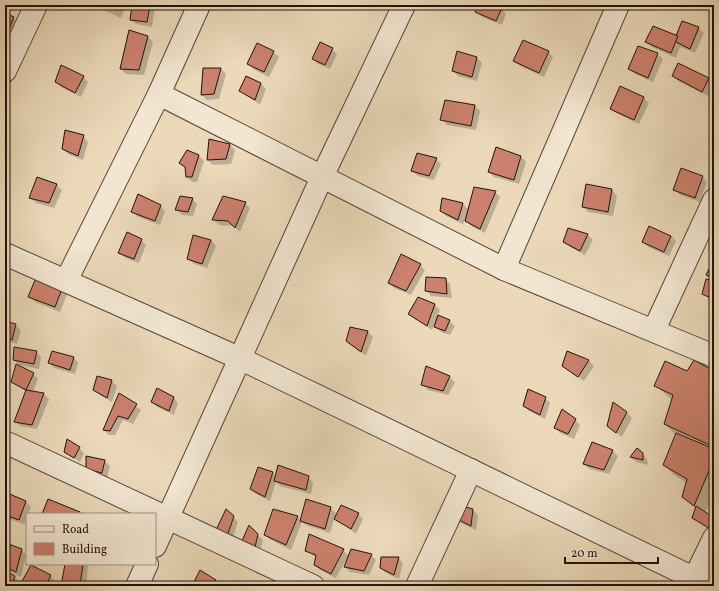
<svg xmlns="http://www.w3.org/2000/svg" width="719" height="591" font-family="Vollkorn,serif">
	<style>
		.shadow { fill: #0003 }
		.building { fill: #cc816e; stroke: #1f1307 }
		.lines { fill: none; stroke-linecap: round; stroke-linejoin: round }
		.minor-casing { stroke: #524434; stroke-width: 24 }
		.minor { stroke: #f2e6d2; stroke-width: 22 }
	</style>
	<rect width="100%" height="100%" fill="#ebd9ba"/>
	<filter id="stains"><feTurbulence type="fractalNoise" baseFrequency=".005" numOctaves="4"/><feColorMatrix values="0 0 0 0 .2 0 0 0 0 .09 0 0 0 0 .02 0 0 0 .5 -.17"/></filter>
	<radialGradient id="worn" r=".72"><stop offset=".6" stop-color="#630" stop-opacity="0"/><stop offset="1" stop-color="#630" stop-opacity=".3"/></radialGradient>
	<!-- shadow -->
	<g class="shadow">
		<path d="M92 5H127L121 18Z"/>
		<path d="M133 5H155L152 27 136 24 131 19Z"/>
		<path d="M479 5H493L501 8 506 14 502 25 482 17 477 12Z"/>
		<path d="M5 15 13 18 30 35 5 97Z"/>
		<path d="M698 28 704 33 695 53 680 47 676 58 652 47 647 42 677 36Z"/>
		<path d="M148 37 153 42 144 75 126 74 121 69Z"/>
		<path d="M332 49 337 54 330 69 318 64 313 59Z"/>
		<path d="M273 52 279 57 269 77 253 69 248 63Z"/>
		<path d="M548 52 553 57 544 77 520 66 514 61Z"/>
		<path d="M657 54 663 59 653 82 635 74 629 69Z"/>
		<path d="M477 58 482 63 477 81 458 76 453 71Z"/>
		<path d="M678 64 709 79 714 84 708 96 678 81 673 76Z"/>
		<path d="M203 69H221L226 74 219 99 207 100 202 95Z"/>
		<path d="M83 77 88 82 81 97 61 87 56 82Z"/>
		<path d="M246 77 261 84 266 89 260 105 240 91Z"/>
		<path d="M620 87 644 98 649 103 639 124 616 113 611 108Z"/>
		<path d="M475 106 480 111 476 130 447 125 442 119Z"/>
		<path d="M83 136 88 142 83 160 68 154 63 148Z"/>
		<path d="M230 145 235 150 231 164 213 165 208 160Z"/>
		<path d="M497 149 521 157 526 162 519 184 494 177 489 172Z"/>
		<path d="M187 152 199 156 204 161 197 182H192L187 177Z"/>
		<path d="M436 159 441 164 434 180 418 176 412 171Z"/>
		<path d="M702 177 707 182 700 202 680 195 674 189Z"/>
		<path d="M56 185 62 190 54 208 36 203 30 198Z"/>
		<path d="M612 190 617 196 613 216 588 212 583 207Z"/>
		<path d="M495 192 500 197 485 233 471 226 465 220 463 224 446 216 441 211 443 199 463 204 469 210Z"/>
		<path d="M192 199 197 204 193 216 182 215 177 210Z"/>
		<path d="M245 203 250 208 240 232 234 226 219 225 214 220Z"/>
		<path d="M160 206 165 211 160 225 138 217 133 212Z"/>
		<path d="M569 230 588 235 593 240 585 255 570 247 565 242Z"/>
		<path d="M671 236 676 241 669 256 648 247 643 242Z"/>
		<path d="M141 240 146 245 139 263 125 258 120 253Z"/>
		<path d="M211 240 216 246 207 268 194 264 189 259Z"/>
		<path d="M420 265 425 270 411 295 394 288 389 283Z"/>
		<path d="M38 274 68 292 60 312 35 302 29 296Z"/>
		<path d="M445 279 450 284 452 298 431 296 426 290Z"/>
		<path d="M707 280 714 282V302L703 294Z"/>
		<path d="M435 305 440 310 437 316 449 321 455 326 450 335 441 332 434 325 432 330 410 314Z"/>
		<path d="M5 322 16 325 21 330 17 344 5 340Z"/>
		<path d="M368 332 373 337 366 356 347 341Z"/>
		<path d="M36 352 41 357 39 369 19 365 14 360Z"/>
		<path d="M568 352 589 361 594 366 584 381 564 366Z"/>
		<path d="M73 357 78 363 75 374 54 368 49 363Z"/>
		<path d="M687 372 714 373V493L705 513 714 520V533L693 518 696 509 683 497 687 483 674 475 664 465 676 435 665 424 673 401 655 385Z"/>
		<path d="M33 374 38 379 33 392 44 394 49 399 37 429 20 426 15 421 27 392 12 382Z"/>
		<path d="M449 377 455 382 448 395 428 390 423 385Z"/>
		<path d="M112 381 117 386 112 402 100 395 94 390Z"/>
		<path d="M120 395 141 410 133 424 123 420 115 435H109L104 430Z"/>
		<path d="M173 397 178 403 174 415 157 407 152 402Z"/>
		<path d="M545 398 550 403 545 419 529 411 524 406Z"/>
		<path d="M627 413 632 418 622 437 613 431Z"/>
		<path d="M575 420 580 425 574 439 560 433 555 427Z"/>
		<path d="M592 443 613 451 618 456 609 474 589 469 584 464Z"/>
		<path d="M79 448 84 453 80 462 65 452Z"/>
		<path d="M642 454 647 459 648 465 636 462 631 457Z"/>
		<path d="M87 457 105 461 110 466 107 478 92 474Z"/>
		<path d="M272 473 276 477H308L313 483 311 494 280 486 276 482 270 501 256 494 251 489Z"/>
		<path d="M5 493 26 502 31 507 24 524 5 518Z"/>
		<path d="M330 508 336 513 330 533 306 525 302 522 291 550 271 540 266 535 297 517 301 521Z"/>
		<path d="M473 510 478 515 476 530 461 523 456 518Z"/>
		<path d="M358 514 363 519 356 534 336 519Z"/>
		<path d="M233 517 238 522 231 543 221 537Z"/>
		<path d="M249 527 263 540 259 556 247 548Z"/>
		<path d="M5 539 8 542 6 544 21 549 26 555 21 577 5 569Z"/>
		<path d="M343 550 349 556 371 555 376 560 369 575 350 572 345 567 349 556H348L336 578 320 570 315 565 317 558 306 551Z"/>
		<path d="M398 558 403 563 399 579 386 573 381 568Z"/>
		<path d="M66 564H86L88 566 86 586H62Z"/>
		<path d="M32 566 50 576 55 581 53 586H5V572L14 577 22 584Z"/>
		<path d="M216 580 221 586H196L194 584Z"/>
	</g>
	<!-- building -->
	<g class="building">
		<path d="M132 5H150L147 22 130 20Z"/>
		<path d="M478 5H496L502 8 496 21 475 12Z"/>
		<path d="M5 13 14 17 5 39Z"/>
		<path d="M682 21 699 27 690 49 674 41Z"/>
		<path d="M653 26 678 36 671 53 645 42Z"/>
		<path d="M129 30 148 36 139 70 120 69Z"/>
		<path d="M523 40 549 51 539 73 513 61Z"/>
		<path d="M320 42 333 48 325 65 312 59Z"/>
		<path d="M257 43 274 51 264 72 247 64Z"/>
		<path d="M638 46 658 53 648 78 628 69Z"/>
		<path d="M457 51 477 57 472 77 452 71Z"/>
		<path d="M678 63 709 78 702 92 672 76Z"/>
		<path d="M61 65 84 76 75 93 55 82Z"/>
		<path d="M203 68H221L214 94 201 95Z"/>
		<path d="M246 76 261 83 255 100 239 91Z"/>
		<path d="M620 86 644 97 634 120 610 109Z"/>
		<path d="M445 100 475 105 471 126 440 120Z"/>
		<path d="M65 130 84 135 78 156 62 149Z"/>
		<path d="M209 139 230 144 226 159 207 160Z"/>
		<path d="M496 147 521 156 514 180 488 172Z"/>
		<path d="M187 150 199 155 192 177H186L185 167 179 163Z"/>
		<path d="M417 153 437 158 429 176 411 171Z"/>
		<path d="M681 168 703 176 695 198 673 190Z"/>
		<path d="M37 177 57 184 49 203 29 198Z"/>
		<path d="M586 184 612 189 608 212 582 207Z"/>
		<path d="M474 187 496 191 480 229 465 221Z"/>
		<path d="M138 194 161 205 155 221 131 212Z"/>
		<path d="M180 196 193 198 188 212 175 210Z"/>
		<path d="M223 196 246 202 235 228 228 221 212 220Z"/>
		<path d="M442 198 463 203 458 220 440 211Z"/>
		<path d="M649 226 671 236 664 252 642 242Z"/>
		<path d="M568 228 588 234 580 251 563 242Z"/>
		<path d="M127 232 142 239 134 259 118 253Z"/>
		<path d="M193 235 211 240 202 264 187 259Z"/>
		<path d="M401 254 421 264 406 291 388 283Z"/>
		<path d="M713 261 714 262V279L706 275Z"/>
		<path d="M38 273 63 286 55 307 28 297Z"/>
		<path d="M426 277 446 278 447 294 425 291Z"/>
		<path d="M706 279 714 281 713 299 702 294Z"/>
		<path d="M418 297 435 304 427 326 408 314Z"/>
		<path d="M438 315 450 320 445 331 434 327Z"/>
		<path d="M5 321 16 324 12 340 5 337Z"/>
		<path d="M350 327 368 331 361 352 346 341Z"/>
		<path d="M14 347 37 351 34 364 13 360Z"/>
		<path d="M52 351 74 357 70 370 48 363Z"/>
		<path d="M567 351 589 360 578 377 562 366Z"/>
		<path d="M694 360 714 371V447L664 424 673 395 654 386 665 361 687 371Z"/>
		<path d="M16 364 34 373 26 390 11 382Z"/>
		<path d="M426 366 450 376 443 391 421 385Z"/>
		<path d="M97 376 112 380 107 398 93 390Z"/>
		<path d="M157 388 174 397 169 411 151 402Z"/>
		<path d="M528 389 546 397 540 415 523 406Z"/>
		<path d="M26 390 44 393 32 425 14 422Z"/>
		<path d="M119 393 137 404 128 419 118 416 110 431 103 430Z"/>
		<path d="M613 402 627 412 616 433 607 426Z"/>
		<path d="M562 409 576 419 568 434 554 428Z"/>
		<path d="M676 433 714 449V459L694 506 682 497 687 479 663 465Z"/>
		<path d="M67 439 80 447 74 458 64 452Z"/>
		<path d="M592 442 613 450 604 470 583 464Z"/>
		<path d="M637 448 643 453V460L630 457Z"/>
		<path d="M86 456 105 460 102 473 86 469Z"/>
		<path d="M278 465 309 476 306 490 274 481Z"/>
		<path d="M258 467 273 472 265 497 250 489Z"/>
		<path d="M5 492 26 501 19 520 5 515Z"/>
		<path d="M48 499 80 512V514H42Z"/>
		<path d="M306 499 331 507 325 529 300 521Z"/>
		<path d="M341 505 359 513 351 529 334 519Z"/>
		<path d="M462 506 473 509 471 526 455 518Z"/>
		<path d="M696 506 713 517 712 530 692 518Z"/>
		<path d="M226 509 234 516 226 539 215 532Z"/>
		<path d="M273 509 298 516 286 545 264 535Z"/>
		<path d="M249 525 258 534 254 552 241 543Z"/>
		<path d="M309 534 344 549 331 574 314 565 316 555 305 551Z"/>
		<path d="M6 543 22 549 16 572 5 567Z"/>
		<path d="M351 549 372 554 364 571 344 567Z"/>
		<path d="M381 557H399L394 575 380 568Z"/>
		<path d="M65 564H83L80 586H61Z"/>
		<path d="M31 565 51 575 46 586H27L21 583Z"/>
		<path d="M200 570 216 580 213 586H196L193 584Z"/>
		<path d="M5 571 15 576 12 586H5Z"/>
	</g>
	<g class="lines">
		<defs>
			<g id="minor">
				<path d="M5 71 36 5"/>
				<path d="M159 94 504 269 714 356"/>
				<path d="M5 254 239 358 710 586"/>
				<path d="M504 269 618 5"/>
				<path d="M66 281 159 94 199 5"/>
				<path d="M654 330 714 200"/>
				<path d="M5 442 313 586"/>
				<path d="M155 546 322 177 404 5"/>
				<path d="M694 579 714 538"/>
				<path d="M137 586 147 564"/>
				<path d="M417 586 471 470"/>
			</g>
		</defs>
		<!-- minor casing -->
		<use href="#minor" class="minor-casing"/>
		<!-- minor -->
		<use href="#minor" class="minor"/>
	</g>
	<!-- margin -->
	<rect width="719" height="591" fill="none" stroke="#ebd9ba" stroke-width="20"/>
	<rect x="6" y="6" width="707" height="579" fill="none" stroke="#1f1307" stroke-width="2"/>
	<rect x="10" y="10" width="699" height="571" fill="none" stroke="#1f1307"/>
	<!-- legend -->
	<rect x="26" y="513" width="130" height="52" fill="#f2e6d2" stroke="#9e9281"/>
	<rect x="34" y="526" width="20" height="6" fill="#f2e6d2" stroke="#9e9281"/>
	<text x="62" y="533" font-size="12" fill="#1f1307">Road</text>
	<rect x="34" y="543" width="20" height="12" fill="#cc816e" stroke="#9e9281"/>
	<text x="62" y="553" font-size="12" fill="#1f1307">Building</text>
	<!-- scale -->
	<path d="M565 557v6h93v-6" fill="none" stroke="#1f1307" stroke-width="2"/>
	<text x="571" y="557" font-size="12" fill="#1f1307" stroke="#f2e6d2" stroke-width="3" paint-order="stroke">20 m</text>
	<rect width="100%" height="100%" filter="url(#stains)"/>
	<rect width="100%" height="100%" fill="url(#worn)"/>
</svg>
